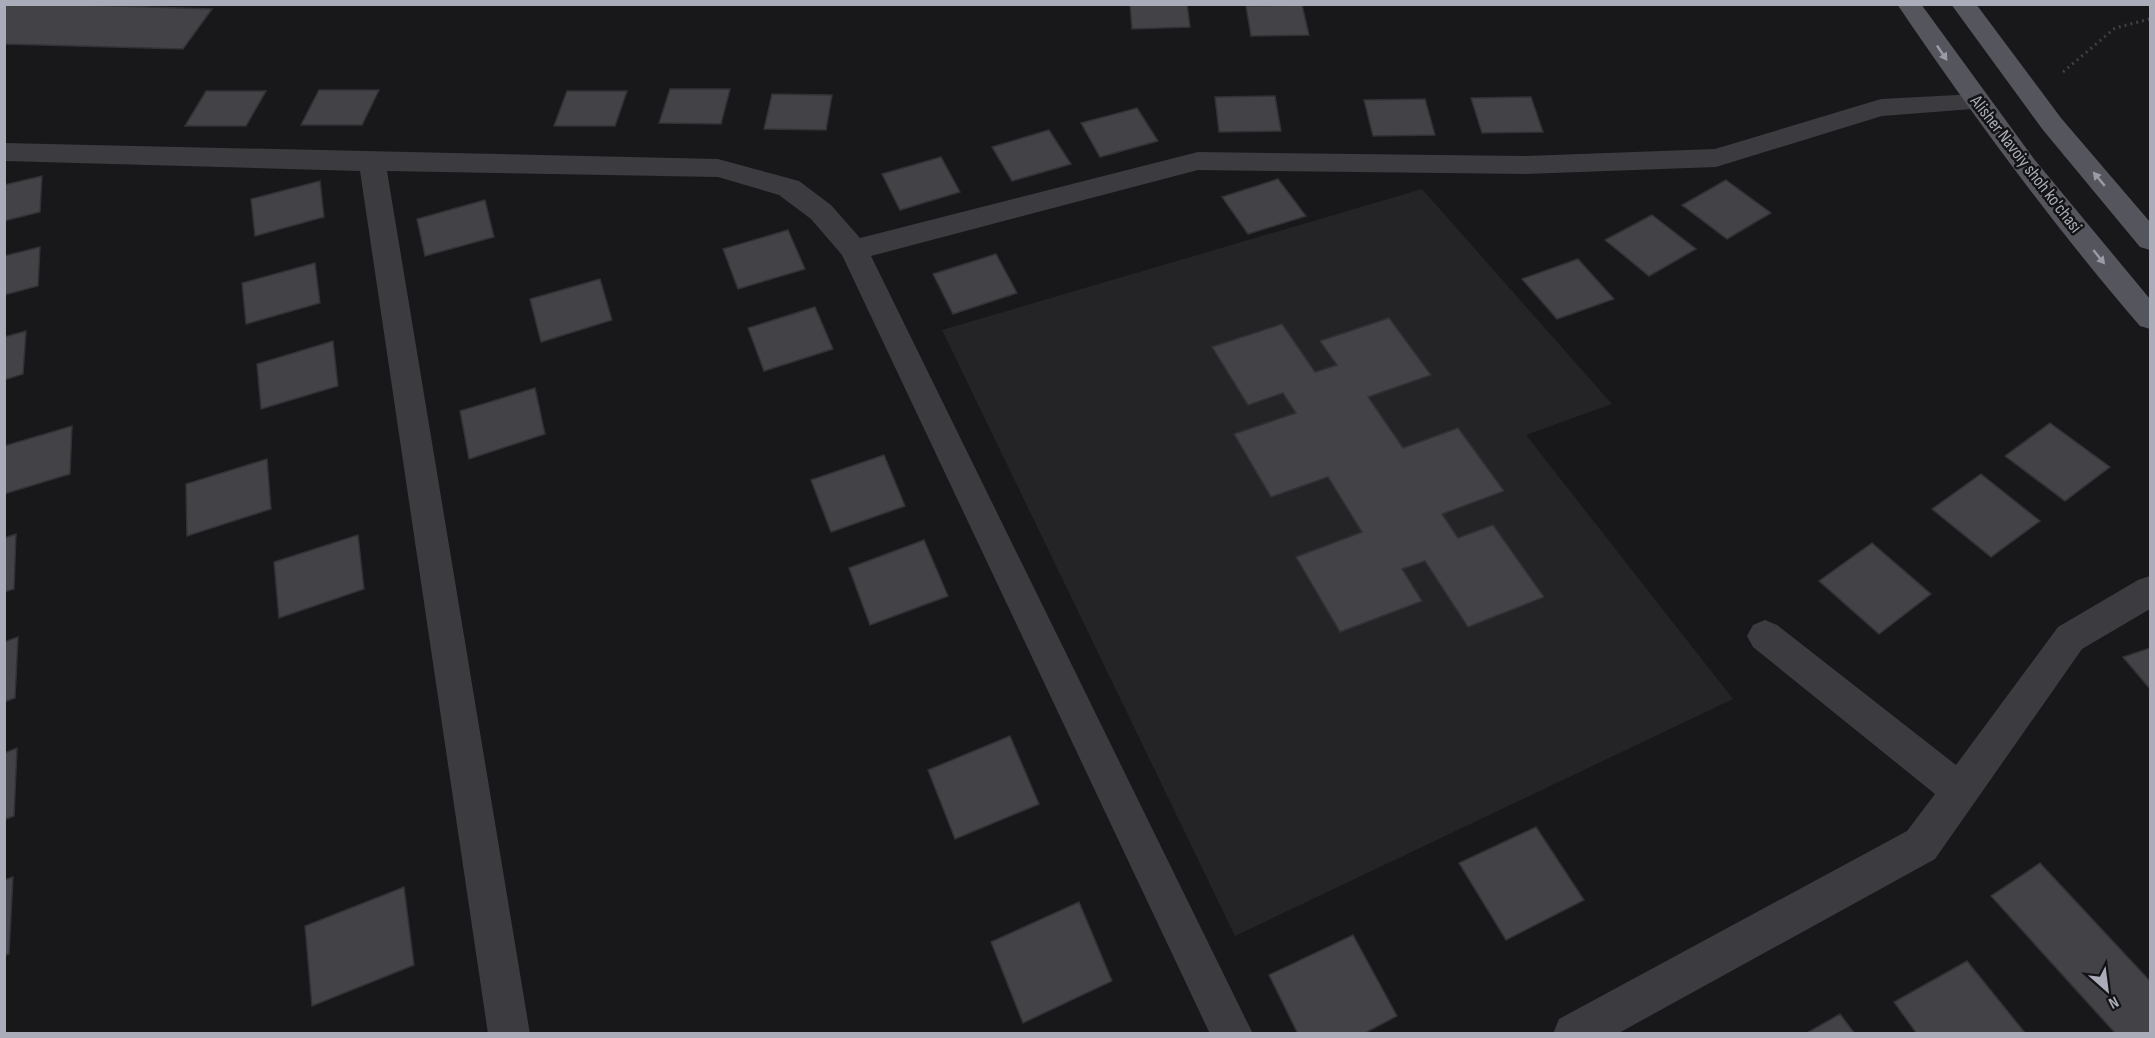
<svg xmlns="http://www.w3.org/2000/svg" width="2155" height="1038" font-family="'Sofia Sans Condensed',sans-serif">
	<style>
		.built { fill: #242427 }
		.building { fill: #424247; stroke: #323236; stroke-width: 1.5 }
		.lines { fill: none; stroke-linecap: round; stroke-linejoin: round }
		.path { stroke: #3f3f45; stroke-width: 3; stroke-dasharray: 2 4; stroke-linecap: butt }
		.minor { fill: #3b3b40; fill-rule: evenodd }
		.major { fill: #55555d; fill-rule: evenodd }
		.oneway { fill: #999ba7 }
		.labels { text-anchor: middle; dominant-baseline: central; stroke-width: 5; stroke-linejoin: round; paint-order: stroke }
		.street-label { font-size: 18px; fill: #aaacb9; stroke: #131315 }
	</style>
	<rect width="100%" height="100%" fill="#18181a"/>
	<!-- built -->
	<path class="built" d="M1422 189 1612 404 1526 435 1733 699 1235 936 942 330Z"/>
	<!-- building -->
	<g class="building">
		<path d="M4 4H52L212 9 183 49 4 44Z"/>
		<path d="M1130 4H1187L1190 27 1132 29Z"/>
		<path d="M1302 5 1309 35 1251 36 1246 6Z"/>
		<path d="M670 89H730L721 124 659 123Z"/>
		<path d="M319 90H379L362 125H301Z"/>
		<path d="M206 91H266L246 126H185Z"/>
		<path d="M567 91H627L615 126H554Z"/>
		<path d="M772 94 832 95 826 130 764 129Z"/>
		<path d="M1275 96 1281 131 1219 132 1215 97Z"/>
		<path d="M1531 97 1543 132 1482 133 1471 98Z"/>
		<path d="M1425 99 1435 135 1373 136 1364 100Z"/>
		<path d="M1137 108 1158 141 1100 157 1081 123Z"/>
		<path d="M1049 130 1071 164 1012 181 992 147Z"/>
		<path d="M941 157 960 192 900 210 882 174Z"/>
		<path d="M42 176 40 212 4 221V185Z"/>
		<path d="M1278 179 1306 216 1248 234 1222 197Z"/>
		<path d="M1726 180 1771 213 1727 239 1682 205Z"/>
		<path d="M320 181 324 217 255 236 251 199Z"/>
		<path d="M485 200 494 237 425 256 417 219Z"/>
		<path d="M1652 215 1696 249 1649 276 1605 240Z"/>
		<path d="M788 230 805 269 738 289 723 249Z"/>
		<path d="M40 247 38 286 4 295V256Z"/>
		<path d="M996 254 1017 293 953 314 933 274Z"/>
		<path d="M1578 259 1614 299 1557 319 1522 279Z"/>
		<path d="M315 263 320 303 246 324 242 283Z"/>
		<path d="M600 279 612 320 541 342 530 299Z"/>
		<path d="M815 307 833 349 764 371 748 328Z"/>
		<path d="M1389 318 1431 375 1368 397 1403 448 1458 428 1504 491 1442 514 1458 538 1493 525 1544 597 1468 627 1425 561 1402 569 1422 601 1340 632 1296 557 1362 532 1328 477 1271 497 1234 434 1296 413 1283 393 1248 405 1212 347 1282 324 1315 372 1337 365 1320 341Z"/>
		<path d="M26 331 23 374 4 380V337Z"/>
		<path d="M333 341 338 386 261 409 257 364Z"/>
		<path d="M535 388 545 434 469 459 460 411Z"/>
		<path d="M2050 423 2110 467 2065 501 2005 456Z"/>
		<path d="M72 426 70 474 4 494V446Z"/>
		<path d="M884 455 905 506 831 532 811 480Z"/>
		<path d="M267 459 271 509 187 536 186 484Z"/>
		<path d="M1981 474 2040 521 1991 557 1932 509Z"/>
		<path d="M16 534 14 589 4 592V538Z"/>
		<path d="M358 535 364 589 279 618 274 562Z"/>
		<path d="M924 540 948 596 870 625 849 568Z"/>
		<path d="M1872 543 1931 594 1879 634 1819 581Z"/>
		<path d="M18 637 15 698 4 702V642Z"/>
		<path d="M2150 648V689L2123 657Z"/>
		<path d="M1010 736 1039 804 955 839 928 770Z"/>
		<path d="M17 748 14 816 4 820V753Z"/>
		<path d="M1536 827 1584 900 1506 940 1459 863Z"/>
		<path d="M2040 863 2150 981V1034H2116L1991 896Z"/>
		<path d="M13 877 9 954 4 956V880Z"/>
		<path d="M404 887 414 965 312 1006 305 926Z"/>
		<path d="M1079 902 1112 981 1023 1023 991 942Z"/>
		<path d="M1353 935 1397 1016 1363 1034H1298L1269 975Z"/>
		<path d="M1967 961 2026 1034H1917L1894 1002Z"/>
		<path d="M1840 1014 1855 1034H1805Z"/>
	</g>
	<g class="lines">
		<!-- path -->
		<path class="path" d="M2063 72 2115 28 2150 19"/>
		<!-- minor -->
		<g class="minor">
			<path d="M1976 94 1985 96 1989 102 1985 108 1882 116 1716 167 1526 174 1198 170 871 256 1253 1034H1210L842 255 811 219 779 195 718 177 387 171 530 1034H488L360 171 4 161V143L718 159 799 181 831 205 860 238 1198 152 1526 156 1715 149 1881 99Z"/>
			<path d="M2150 576V609L2082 649 1935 859 1617 1034H1553L1559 1019 1907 831 1935 794 1753 647 1747 636 1753 625 1765 620 1777 625 1956 765 2058 627 2138 580Z"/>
		</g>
		<!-- major -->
		<g class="major">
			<path d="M1897 4H1921L2034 159 2150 299V329L2140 326C2052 224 1973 116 1897 4Z"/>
			<path d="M1951 4H1976L2061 118 2150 222V250L2140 247 2043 130Z"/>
		</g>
	</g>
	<!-- one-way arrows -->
	<defs><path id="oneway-solid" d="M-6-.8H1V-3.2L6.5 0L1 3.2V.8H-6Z" transform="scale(1.5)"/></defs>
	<g class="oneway">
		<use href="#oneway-solid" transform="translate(1942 53) rotate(56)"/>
		<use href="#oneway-solid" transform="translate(2099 179) rotate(-130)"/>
		<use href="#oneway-solid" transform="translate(2099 257) rotate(51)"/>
	</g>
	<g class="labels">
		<!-- street labels -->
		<g class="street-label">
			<text transform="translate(2026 164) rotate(52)">Alisher Navoiy shoh ko'chasi</text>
		</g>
	</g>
	<!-- border -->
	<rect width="2155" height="1038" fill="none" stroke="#aaacb9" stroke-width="12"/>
	<!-- north arrow -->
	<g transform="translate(2107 990) rotate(152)" stroke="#131315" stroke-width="4.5" paint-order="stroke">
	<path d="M0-4.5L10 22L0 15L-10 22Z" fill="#aaacb9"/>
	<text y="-9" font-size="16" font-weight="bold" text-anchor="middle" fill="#aaacb9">N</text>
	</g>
</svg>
